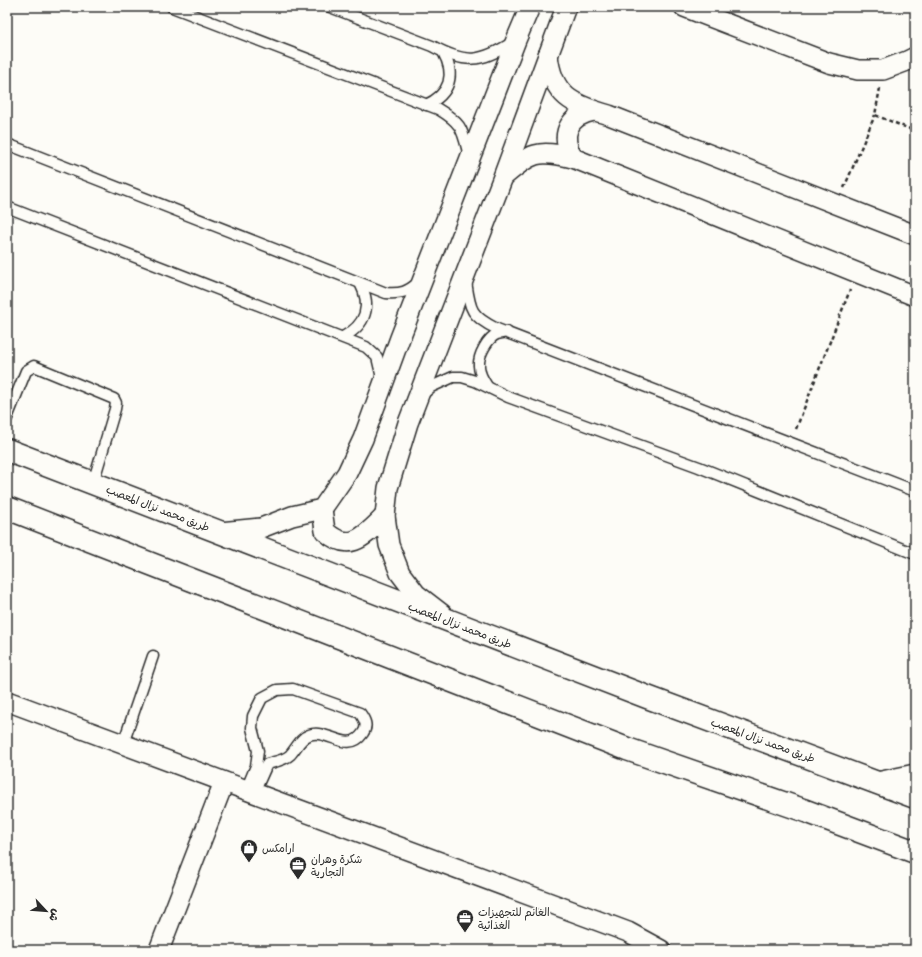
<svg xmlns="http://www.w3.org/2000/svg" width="922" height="957" font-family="'Patrick Hand','Playpen Sans Arabic',sans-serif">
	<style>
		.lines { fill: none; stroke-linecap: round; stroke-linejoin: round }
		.lane-casing { stroke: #2b2b2b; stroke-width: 13 }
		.street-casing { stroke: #2b2b2b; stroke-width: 22 }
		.secondary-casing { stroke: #2b2b2b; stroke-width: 25 }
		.path { stroke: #2b2b2b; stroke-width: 2.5; stroke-dasharray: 4 3; stroke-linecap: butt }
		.lane { stroke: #fdfcf7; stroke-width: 10 }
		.street { stroke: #fdfcf7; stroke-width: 19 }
		.secondary { stroke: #fdfcf7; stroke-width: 22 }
		.labels { text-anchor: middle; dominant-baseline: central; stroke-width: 3; stroke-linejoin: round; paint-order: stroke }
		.street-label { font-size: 11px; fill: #2b2b2b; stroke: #fdfcf7 }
		.poi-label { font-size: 11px; fill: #2b2b2b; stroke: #fdfcf7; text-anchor: start }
	</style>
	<rect width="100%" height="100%" fill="#fdfcf7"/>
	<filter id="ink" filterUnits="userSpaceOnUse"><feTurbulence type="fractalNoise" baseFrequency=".025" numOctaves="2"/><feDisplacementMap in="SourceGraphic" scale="8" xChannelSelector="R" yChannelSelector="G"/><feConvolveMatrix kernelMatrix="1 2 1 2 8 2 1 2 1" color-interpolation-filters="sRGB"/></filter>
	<g filter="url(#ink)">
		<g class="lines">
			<defs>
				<g id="lane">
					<path d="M172 7 438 109C463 124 462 129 469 156"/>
					<path d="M330 7 432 46C465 64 481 63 513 42"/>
					<path d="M426 105C450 94 456 75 443 52"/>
					<path d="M7 144 386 293C402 294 407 292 419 282"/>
					<path d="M7 207 366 347 377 357 382 378"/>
					<path d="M466 281C470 309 470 316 497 329L915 491"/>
					<path d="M343 337C366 325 372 306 360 283"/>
					<path d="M487 386C483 380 479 373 479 366 478 355 488 338 497 334 500 333 504 333 507 332"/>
					<path d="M423 394 431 387 453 377H462L475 381 508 397 699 467 915 554"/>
					<path d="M7 418 26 371 34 366 114 399 116 403 115 409 93 483"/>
					<path d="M123 744 153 656"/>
					<path d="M246 790 256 766 258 751 252 728 253 716 262 698 277 690 293 689 360 713C365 720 368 726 363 733 348 755 328 728 309 735 300 738 296 749 290 755 285 760 274 762 267 764L254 793"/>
				</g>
				<g id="street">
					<path d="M684 7 829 63 858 70H883L907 61 915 57"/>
					<path d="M548 55C552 96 573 105 609 115L915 235"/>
					<path d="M573 158C559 135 568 116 594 111"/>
					<path d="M504 176C532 153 536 149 573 158L915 296"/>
					<path d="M322 509 325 531C351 555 366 534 385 516"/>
					<path d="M220 532 261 528 292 516 322 509 347 473 363 439 400 338 516 40 530 7"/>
					<path d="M442 614 416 594 400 573 389 545 385 516 388 488 408 423 503 177 566 7"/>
					<path d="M7 701 628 932 661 950"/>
					<path d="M877 782 915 774"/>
					<path d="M159 950 224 782"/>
				</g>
				<g id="secondary">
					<path d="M7 450 647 697 915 797"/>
					<path d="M7 508 627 749 803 810 915 852"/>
				</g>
			</defs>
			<!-- lane casing -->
			<use href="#lane" class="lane-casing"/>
			<!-- street casing -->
			<use href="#street" class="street-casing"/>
			<!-- secondary casing -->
			<use href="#secondary" class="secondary-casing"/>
			<!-- path -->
			<g class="path">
				<path d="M880 88 875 115 915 131"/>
				<path d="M844 188 875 115"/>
				<path d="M796 429 850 290"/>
			</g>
			<!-- lane -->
			<use href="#lane" class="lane"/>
			<!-- street -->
			<use href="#street" class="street"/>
			<!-- secondary -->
			<use href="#secondary" class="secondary"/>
		</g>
	</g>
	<!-- icons -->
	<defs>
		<symbol id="shop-pin" viewBox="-11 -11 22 30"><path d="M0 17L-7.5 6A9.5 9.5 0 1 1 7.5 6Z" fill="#2b2b2b" stroke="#fdfcf7"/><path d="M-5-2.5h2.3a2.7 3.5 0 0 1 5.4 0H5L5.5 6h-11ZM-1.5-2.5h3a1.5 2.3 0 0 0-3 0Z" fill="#fff"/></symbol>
		<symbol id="office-pin" viewBox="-11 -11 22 30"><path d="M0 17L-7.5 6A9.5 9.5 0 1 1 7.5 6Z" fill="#2b2b2b" stroke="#fdfcf7"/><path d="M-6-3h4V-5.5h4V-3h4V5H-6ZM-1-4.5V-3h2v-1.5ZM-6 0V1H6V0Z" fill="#fff"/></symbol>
	</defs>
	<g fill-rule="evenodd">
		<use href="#shop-pin" x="239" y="838" width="20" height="27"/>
		<use href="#office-pin" x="288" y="855" width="20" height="27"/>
		<use href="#office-pin" x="455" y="908" width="20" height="27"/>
	</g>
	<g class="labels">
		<!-- street labels -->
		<g class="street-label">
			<text transform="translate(158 508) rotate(21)">طريق محمد نزال المعصب</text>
			<text transform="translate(460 625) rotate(21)">طريق محمد نزال المعصب</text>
			<text transform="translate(763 740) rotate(20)">طريق محمد نزال المعصب</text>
		</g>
		<!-- poi labels -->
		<g class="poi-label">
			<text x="262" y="848">ارامكس</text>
			<text x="311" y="859">شكرة وهران<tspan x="311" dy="13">التجارية</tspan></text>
			<text x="478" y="912">الغانم للتجهيزات<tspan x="478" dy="13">الغذائية</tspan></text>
		</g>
	</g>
	<!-- margin -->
	<rect width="922" height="957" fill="none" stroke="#fdfcf7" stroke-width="24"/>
	<rect x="12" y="12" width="898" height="933" fill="none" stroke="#2b2b2b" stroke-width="1.5" filter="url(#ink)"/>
	<!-- north arrow -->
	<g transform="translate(46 911) rotate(116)" stroke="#fdfcf7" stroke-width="3" paint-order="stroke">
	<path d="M0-3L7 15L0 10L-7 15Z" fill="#2b2b2b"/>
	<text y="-6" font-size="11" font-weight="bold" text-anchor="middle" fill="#2b2b2b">ش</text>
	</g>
</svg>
